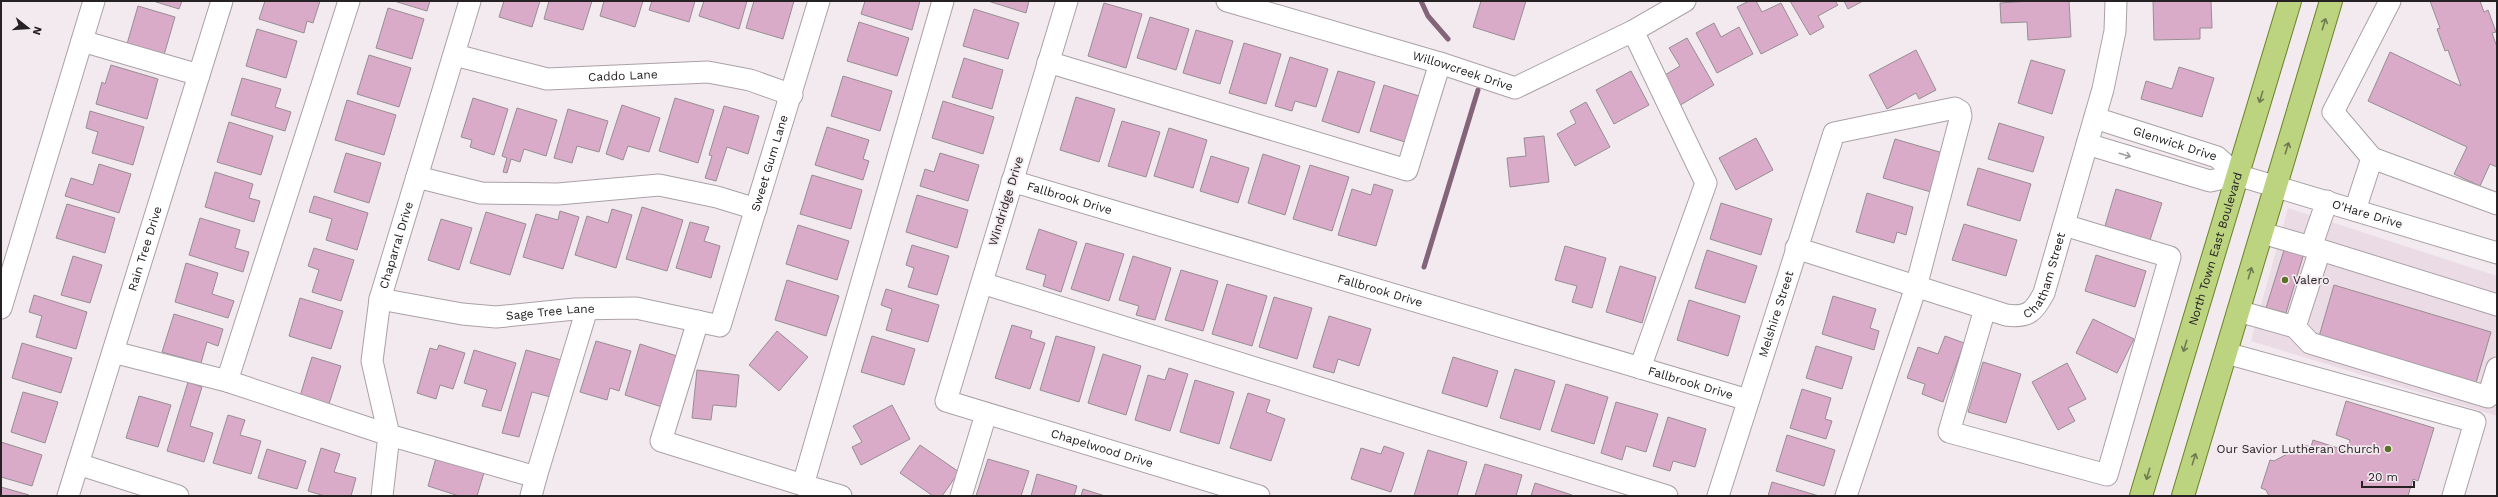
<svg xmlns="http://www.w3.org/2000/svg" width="2498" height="497" font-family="'Work Sans',sans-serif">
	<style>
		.built { fill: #ebdbe5 }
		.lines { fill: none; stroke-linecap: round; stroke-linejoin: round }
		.stream { stroke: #846479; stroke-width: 5 }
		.building { fill: #daabc8; stroke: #968e93 }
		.minor-casing { stroke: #aaa1a7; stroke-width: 23 }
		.major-casing { stroke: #6a8328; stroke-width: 24 }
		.minor { stroke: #fff; stroke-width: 21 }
		.major { stroke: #bcd47f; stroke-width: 22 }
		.oneway { stroke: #717b52 }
		.oneway2 { stroke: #9d9c9c }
		.poi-dot { fill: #597123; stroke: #f3eaef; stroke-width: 1.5 }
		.labels { text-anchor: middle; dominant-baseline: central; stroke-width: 3.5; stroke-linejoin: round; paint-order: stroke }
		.street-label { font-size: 12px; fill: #262224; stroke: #f3eaef }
		.poi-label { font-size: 12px; fill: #262224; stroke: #f3eaef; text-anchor: start }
	</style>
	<rect width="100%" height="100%" fill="#f3eaef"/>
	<!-- built -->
	<path class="built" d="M2288 208 2497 276V416L2251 341Z"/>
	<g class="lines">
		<!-- stream -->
		<g class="stream">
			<path d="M1421 1 1428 16 1448 39"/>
			<path d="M1424 267 1478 90"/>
		</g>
	</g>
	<!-- building -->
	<g class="building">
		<path d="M153 1H182L179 9Z"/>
		<path d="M265 1H320L313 23 307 21 304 33 259 19Z"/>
		<path d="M394 1H430L427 11Z"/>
		<path d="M504 1H540L532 27 499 17Z"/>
		<path d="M549 1H592L583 30 544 19Z"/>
		<path d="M604 1H643L635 27 600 16Z"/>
		<path d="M652 1H695L689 22 649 10Z"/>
		<path d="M704 1H747L739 29 699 16Z"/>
		<path d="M754 1H794L783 39 746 28Z"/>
		<path d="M865 1H920L912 30 861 14Z"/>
		<path d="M988 1H1029L1026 13Z"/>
		<path d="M1481 1H1526L1514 40 1473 27Z"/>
		<path d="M1749 1H1756L1762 12 1781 3 1798 35 1761 54 1737 7Z"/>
		<path d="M1790 1H1835L1838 5 1818 16 1824 27 1810 35Z"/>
		<path d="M1844 1H1863L1848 9Z"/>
		<path d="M2029 1H2069L2071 37 2028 40 2027 22 2001 23 2000 3Z"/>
		<path d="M2153 1H2211L2212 28H2200V39L2154 40Z"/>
		<path d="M2430 1H2480L2484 12 2488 10 2496 32 2492 33 2497 47V167L2490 164 2480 186 2454 174 2467 147 2368 101 2390 52 2461 86 2448 50 2445 51 2437 29 2440 28Z"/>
		<path d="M1104 3 1142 14 1126 68 1088 56Z"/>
		<path d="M138 6 175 17 164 55 127 44Z"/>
		<path d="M388 8 424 19 412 59 376 48Z"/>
		<path d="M974 9 1019 23 1008 59 963 46Z"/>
		<path d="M1150 17 1189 29 1176 70 1137 58Z"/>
		<path d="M859 22 909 38 897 76 847 61Z"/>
		<path d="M1714 23 1721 37 1739 27 1753 54 1717 73 1696 33Z"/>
		<path d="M257 29 297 41 286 78 246 66Z"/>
		<path d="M1196 30 1233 41 1220 84 1183 73Z"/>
		<path d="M1687 38 1714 85 1677 107 1660 78 1680 66 1669 48Z"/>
		<path d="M1244 43 1281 54 1266 104 1229 93Z"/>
		<path d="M1916 50 1936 90 1919 99 1916 93 1887 109 1869 75Z"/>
		<path d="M369 55 411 68 399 107 357 94Z"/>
		<path d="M1290 57 1328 69 1316 107 1295 101 1292 111 1275 106Z"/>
		<path d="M964 58 1003 70 992 109 952 97Z"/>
		<path d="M2031 60 2065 70 2052 114 2018 103Z"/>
		<path d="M111 65 158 79 147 119 96 104 102 82 105 84Z"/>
		<path d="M2179 67 2214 78 2202 117 2141 99 2146 81 2172 89Z"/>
		<path d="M1338 71 1375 82 1359 133 1322 121Z"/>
		<path d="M1631 71 1649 105 1614 124 1596 90Z"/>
		<path d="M843 76 892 91 880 131 831 116Z"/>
		<path d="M242 78 281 89 275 107 291 112 285 131 231 115Z"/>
		<path d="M1384 85 1419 96 1405 142 1370 131Z"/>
		<path d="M1076 97 1115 109 1099 162 1060 150Z"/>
		<path d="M473 98 508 109 494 155 470 147 472 140 461 137Z"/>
		<path d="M675 98 714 110 698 163 659 151Z"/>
		<path d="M347 100 396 115 384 155 335 140Z"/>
		<path d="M943 101 994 117 983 154 932 138Z"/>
		<path d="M1586 102 1610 147 1575 166 1557 134 1576 123 1570 111Z"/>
		<path d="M622 105 660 118 649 152 628 146 623 160 606 154Z"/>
		<path d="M724 106 759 116 748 154 727 147 716 181 705 178 712 156 709 155Z"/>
		<path d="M517 108 557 120 546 156 524 149 520 162 511 159 507 173 503 172 507 158 502 156Z"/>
		<path d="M568 109 608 121 599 152 577 146 572 163 554 158Z"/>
		<path d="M90 111 144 127 133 165 92 153 98 132 86 128Z"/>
		<path d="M1122 121 1160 132 1146 177 1108 166Z"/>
		<path d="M229 122 273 136 261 175 217 162Z"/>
		<path d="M1999 123 2044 137 2033 172 1988 159Z"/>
		<path d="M827 127 869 140 863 159 869 161 863 180 815 165Z"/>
		<path d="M1169 128 1207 140 1193 188 1154 176Z"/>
		<path d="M1544 136 1549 182 1510 187 1507 158 1526 156 1524 138Z"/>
		<path d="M1756 138 1773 170 1736 190 1719 158Z"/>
		<path d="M1895 139 1943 153 1931 192 1883 178Z"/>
		<path d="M346 153 381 163 369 203 334 192Z"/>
		<path d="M940 153 979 165 968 201 920 186 925 169 934 172Z"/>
		<path d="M1263 154 1300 166 1285 215 1248 203Z"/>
		<path d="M1211 156 1249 168 1238 203 1200 191Z"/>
		<path d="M99 164 131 174 119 213 65 196 71 178 93 185Z"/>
		<path d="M1310 165 1349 177 1332 231 1293 219Z"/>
		<path d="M1978 168 2031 184 2020 221 1967 205Z"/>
		<path d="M215 172 253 184 249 198 260 201 254 222 205 207Z"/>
		<path d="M812 175 862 190 851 229 800 214Z"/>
		<path d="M1374 184 1393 190 1376 246 1338 235 1352 189 1371 195Z"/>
		<path d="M2116 189 2162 203 2150 240 2105 226Z"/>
		<path d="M1867 193 1913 207 1906 235 1897 232 1894 243 1856 232Z"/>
		<path d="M917 195 968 210 957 248 906 232Z"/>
		<path d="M314 196 368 213 357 250 326 240 332 219 309 212Z"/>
		<path d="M1721 203 1772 219 1761 255 1710 239Z"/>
		<path d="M67 204 115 218 105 253 56 238Z"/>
		<path d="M642 207 683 220 667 271 626 259Z"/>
		<path d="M612 209 632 215 616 268 575 255 587 216 608 223Z"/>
		<path d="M560 211 579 217 563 269 523 257 536 214 558 220Z"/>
		<path d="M486 212 526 224 510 275 470 263Z"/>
		<path d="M200 218 240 230 235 248 249 252 243 272 189 255Z"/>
		<path d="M441 219 472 228 459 270 428 260Z"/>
		<path d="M690 222 709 227 704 241 720 246 711 278 676 268Z"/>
		<path d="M1964 224 2017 240 2006 276 1952 260Z"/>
		<path d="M798 225 849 241 837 280 786 264Z"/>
		<path d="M1039 229 1077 242 1061 292 1043 286 1046 275 1026 269Z"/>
		<path d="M1086 243 1124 254 1109 301 1071 289Z"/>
		<path d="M912 245 949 256 937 295 908 287 914 268 906 265Z"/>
		<path d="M1565 246 1606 258 1592 308 1572 302 1577 286 1555 280Z"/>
		<path d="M2285 247 2304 253 2286 313 2266 308Z"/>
		<path d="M314 248 354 260 341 301 312 292 319 270 308 266Z"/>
		<path d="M1707 250 1757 266 1745 303 1695 288Z"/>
		<path d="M2096 255 2146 271 2135 307 2085 291Z"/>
		<path d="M73 256 102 265 90 303 61 295Z"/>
		<path d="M1133 256 1171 268 1155 320 1136 315 1139 306 1119 300Z"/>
		<path d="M186 263 218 273 212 294 234 301 228 318 175 302Z"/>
		<path d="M1620 266 1656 277 1642 323 1606 312Z"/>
		<path d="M1181 270 1218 281 1203 331 1165 320Z"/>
		<path d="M787 280 839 296 826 336 775 320Z"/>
		<path d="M1227 284 1267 296 1252 346 1212 334Z"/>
		<path d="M2334 285 2491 332 2475 386 2318 340Z"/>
		<path d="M886 289 939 305 928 342 886 330 892 309 881 305Z"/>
		<path d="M34 295 87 312 76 349 36 337 42 316 29 312Z"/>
		<path d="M1833 296 1876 309 1870 328 1879 331 1874 350 1822 334Z"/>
		<path d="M1274 297 1312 308 1297 359 1259 347Z"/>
		<path d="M300 298 343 311 331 349 289 336Z"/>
		<path d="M1689 300 1740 316 1728 356 1677 340Z"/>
		<path d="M174 314 223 329 218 346 207 342 201 363 162 352Z"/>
		<path d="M1329 316 1371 329 1359 366 1338 359 1334 373 1313 367Z"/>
		<path d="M2093 319 2134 339 2117 373 2076 353Z"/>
		<path d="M1012 325 1032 331 1030 338 1045 343 1030 389 995 378Z"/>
		<path d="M777 331 808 357 779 391 749 365Z"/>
		<path d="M872 336 915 349 904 385 861 372Z"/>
		<path d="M1056 336 1095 347 1079 402 1040 390Z"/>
		<path d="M1945 336 1964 343 1943 402 1922 394 1925 384 1907 378 1918 347 1938 354Z"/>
		<path d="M596 341 631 351 619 391 610 388 607 400 580 392Z"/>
		<path d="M22 343 72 358 61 393 12 378Z"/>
		<path d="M640 344 680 357 665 408 625 395Z"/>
		<path d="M439 345 465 353 453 389 440 385 436 399 417 393 430 348 437 350Z"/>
		<path d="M1816 346 1852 357 1842 389 1806 378Z"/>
		<path d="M474 350 516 363 501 411 482 406 487 390 464 383Z"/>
		<path d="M526 350 565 361 554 398 532 392 519 437 502 433Z"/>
		<path d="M1103 354 1141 366 1126 415 1088 403Z"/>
		<path d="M312 357 341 366 329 404 300 396Z"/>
		<path d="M1453 357 1498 371 1487 407 1442 393Z"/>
		<path d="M1983 362 2021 374 2006 423 1968 412Z"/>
		<path d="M2067 363 2086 399 2068 408 2075 421 2058 430 2032 382Z"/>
		<path d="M1169 368 1188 374 1170 431 1135 420 1148 375 1165 380Z"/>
		<path d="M1515 369 1555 381 1540 430 1500 418Z"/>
		<path d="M697 370 739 375 736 407 713 405 711 420 692 418Z"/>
		<path d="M1195 380 1234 392 1219 444 1180 432Z"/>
		<path d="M188 382 202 387 190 426 213 433 204 462 167 451Z"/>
		<path d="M1566 384 1608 397 1594 444 1551 431Z"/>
		<path d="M1802 389 1831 398 1825 419 1832 421 1826 439 1790 428Z"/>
		<path d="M23 392 58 402 45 443 11 432Z"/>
		<path d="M1248 393 1270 400 1266 412 1285 419 1271 461 1230 448Z"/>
		<path d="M139 396 171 405 158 447 126 438Z"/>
		<path d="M2346 401 2434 428 2418 481 2413 479 2408 496H2269L2266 490 2261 488 2270 460 2274 461 2304 445 2311 447 2313 440 2347 451 2350 440 2336 435Z"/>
		<path d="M1616 402 1658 414 1646 452 1626 446 1622 460 1601 453Z"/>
		<path d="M892 405 910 439 861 465 852 447 862 442 853 426Z"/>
		<path d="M228 415 245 420 240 435 261 441 251 474 213 463Z"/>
		<path d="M1668 417 1706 429 1695 467 1673 461 1670 471 1653 466Z"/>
		<path d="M1787 435 1835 450 1824 486 1776 471Z"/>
		<path d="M1 442 42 455 32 486 1 477Z"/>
		<path d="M920 445 959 472 942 496H933L900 473Z"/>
		<path d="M1384 446 1404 453 1391 492 1351 479 1361 448 1381 454Z"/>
		<path d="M321 448 340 454 334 472 356 478 351 496H325L308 491Z"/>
		<path d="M267 449 306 461 297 489 258 478Z"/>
		<path d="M1428 450 1467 462 1457 496H1414Z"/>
		<path d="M438 451 486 466 477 496H459L428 486Z"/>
		<path d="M988 459 1029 471 1021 496H976Z"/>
		<path d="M1485 464 1522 475 1516 496H1475Z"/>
		<path d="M1037 474 1077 486 1074 496H1031Z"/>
		<path d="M1772 482 1819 496H1768Z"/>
		<path d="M1535 483 1572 495V496H1531Z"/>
		<path d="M1 487 29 495 28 496H1Z"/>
		<path d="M1083 489 1105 496H1081Z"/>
	</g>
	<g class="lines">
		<defs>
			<g id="minor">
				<path id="s1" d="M1067 1 946 401 1259 496"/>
				<path id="s2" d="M1227 1 1440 63 1515 88 1633 31 1685 1"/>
				<path d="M1633 31 1706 183 1640 368"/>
				<path d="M82 41 199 75"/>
				<path id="s3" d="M455 55 547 79 708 72 750 80 792 95"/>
				<path d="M1048 62 1407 170 1440 63"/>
				<path id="s4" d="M2095 118 2217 157 2237 175 2497 253"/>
				<path d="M2087 144 2210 181 2237 175"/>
				<path d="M2372 158 2497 204"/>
				<path d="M417 177 481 193 558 194 659 185 717 197 756 209"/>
				<path id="s5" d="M1012 181 1748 400"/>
				<path d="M2327 201 2311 247 2497 305"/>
				<path d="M2355 210 2372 158 2333 112 2390 1"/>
				<path d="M2262 233 2311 247"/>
				<path id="s6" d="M1796 248 2006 315C2028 318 2034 312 2044 293L2103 89 2115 31 2116 1"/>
				<path d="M982 283 1667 496"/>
				<path id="s7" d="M380 299 462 314 496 317 575 309 636 308 720 326 819 1"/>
				<path d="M1 308 94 1"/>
				<path d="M1985 309 1949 432 2107 475 2170 257 2064 225"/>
				<path d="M2238 311 2295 327 2320 250"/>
				<path d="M698 321 661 441 803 485"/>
				<path d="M2295 327 2310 343 2488 397 2497 368"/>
				<path d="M113 352 227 381 389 435 536 477 531 496"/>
				<path d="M2226 353 2475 422 2453 496"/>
				<path d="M227 381 349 1"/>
				<path d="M78 464 178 496"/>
				<path d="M536 477 587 309"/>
				<path id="s8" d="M68 496 222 1"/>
				<path id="s9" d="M382 496 389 435 372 361 380 299 470 1"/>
				<path d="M841 496 803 485 943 1"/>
				<path d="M961 496 986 414"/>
				<path id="s10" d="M1718 496 1834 133 1955 108 1960 111 1961 116 1916 287 1846 496"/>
			</g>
			<g id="major">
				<path id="s11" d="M2141 496 2290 1"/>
				<path d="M2183 496 2331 1"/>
			</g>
		</defs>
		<!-- minor casing -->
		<use href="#minor" class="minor-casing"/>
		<!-- major casing -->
		<use href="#major" class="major-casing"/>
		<!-- minor -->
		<use href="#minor" class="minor"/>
		<!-- major -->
		<use href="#major" class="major"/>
	</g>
	<!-- one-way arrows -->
	<defs><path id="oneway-shaft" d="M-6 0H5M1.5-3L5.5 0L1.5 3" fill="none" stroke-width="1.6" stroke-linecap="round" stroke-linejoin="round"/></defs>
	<g class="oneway">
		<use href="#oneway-shaft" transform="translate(2324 24) rotate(-73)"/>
		<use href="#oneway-shaft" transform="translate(2261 97) rotate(107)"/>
		<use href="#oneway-shaft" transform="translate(2287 148) rotate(-73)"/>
		<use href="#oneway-shaft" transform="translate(2250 273) rotate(-73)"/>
		<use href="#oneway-shaft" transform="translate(2185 346) rotate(107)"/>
		<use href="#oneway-shaft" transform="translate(2194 459) rotate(-73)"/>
		<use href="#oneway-shaft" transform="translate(2148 474) rotate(106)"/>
	</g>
	<use class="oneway2" href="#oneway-shaft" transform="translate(2125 155) rotate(17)"/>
	<!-- markers -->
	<g class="poi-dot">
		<circle cx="2285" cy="280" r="4"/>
		<circle cx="2388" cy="449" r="4"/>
	</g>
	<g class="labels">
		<!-- street labels -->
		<g class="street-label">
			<text stroke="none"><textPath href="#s2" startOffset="246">Willowcreek Drive</textPath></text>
			<text stroke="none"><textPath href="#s3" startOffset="171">Caddo Lane</textPath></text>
			<text stroke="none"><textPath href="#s4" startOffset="84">Glenwick Drive</textPath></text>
			<text stroke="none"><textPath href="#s7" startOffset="514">Sweet Gum Lane</textPath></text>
			<text stroke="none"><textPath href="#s5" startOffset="60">Fallbrook Drive</textPath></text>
			<text transform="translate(1006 201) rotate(-73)">Windridge Drive</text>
			<text stroke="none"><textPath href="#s4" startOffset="291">O'Hare Drive</textPath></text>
			<text stroke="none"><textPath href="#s9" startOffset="256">Chaparral Drive</textPath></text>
			<text stroke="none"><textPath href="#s8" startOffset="259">Rain Tree Drive</textPath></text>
			<text stroke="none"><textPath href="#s11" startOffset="258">North Town East Boulevard</textPath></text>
			<text stroke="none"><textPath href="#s6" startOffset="285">Chatham Street</textPath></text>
			<text stroke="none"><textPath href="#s5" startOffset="384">Fallbrook Drive</textPath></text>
			<text stroke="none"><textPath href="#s7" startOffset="172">Sage Tree Lane</textPath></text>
			<text stroke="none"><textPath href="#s10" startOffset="191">Melshire Street</textPath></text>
			<text stroke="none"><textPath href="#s5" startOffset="708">Fallbrook Drive</textPath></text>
			<text stroke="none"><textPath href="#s1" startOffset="581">Chapelwood Drive</textPath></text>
		</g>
		<!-- poi labels -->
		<g class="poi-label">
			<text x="2293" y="280">Valero</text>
			<text x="2380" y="449" text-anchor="end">Our Savior Lutheran Church</text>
		</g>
	</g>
	<!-- border -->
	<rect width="2498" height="497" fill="none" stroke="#262224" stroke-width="4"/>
	<!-- north arrow -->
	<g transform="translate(28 28) rotate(107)" stroke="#f3eaef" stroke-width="3" paint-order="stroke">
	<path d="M0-3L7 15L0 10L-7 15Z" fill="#262224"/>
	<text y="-6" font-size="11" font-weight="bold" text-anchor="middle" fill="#262224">N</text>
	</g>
	<!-- scale -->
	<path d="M2362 481v6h52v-6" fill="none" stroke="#262224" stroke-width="2"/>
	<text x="2368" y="481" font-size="12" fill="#262224" stroke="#f3eaef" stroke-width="3" paint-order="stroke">20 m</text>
</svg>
